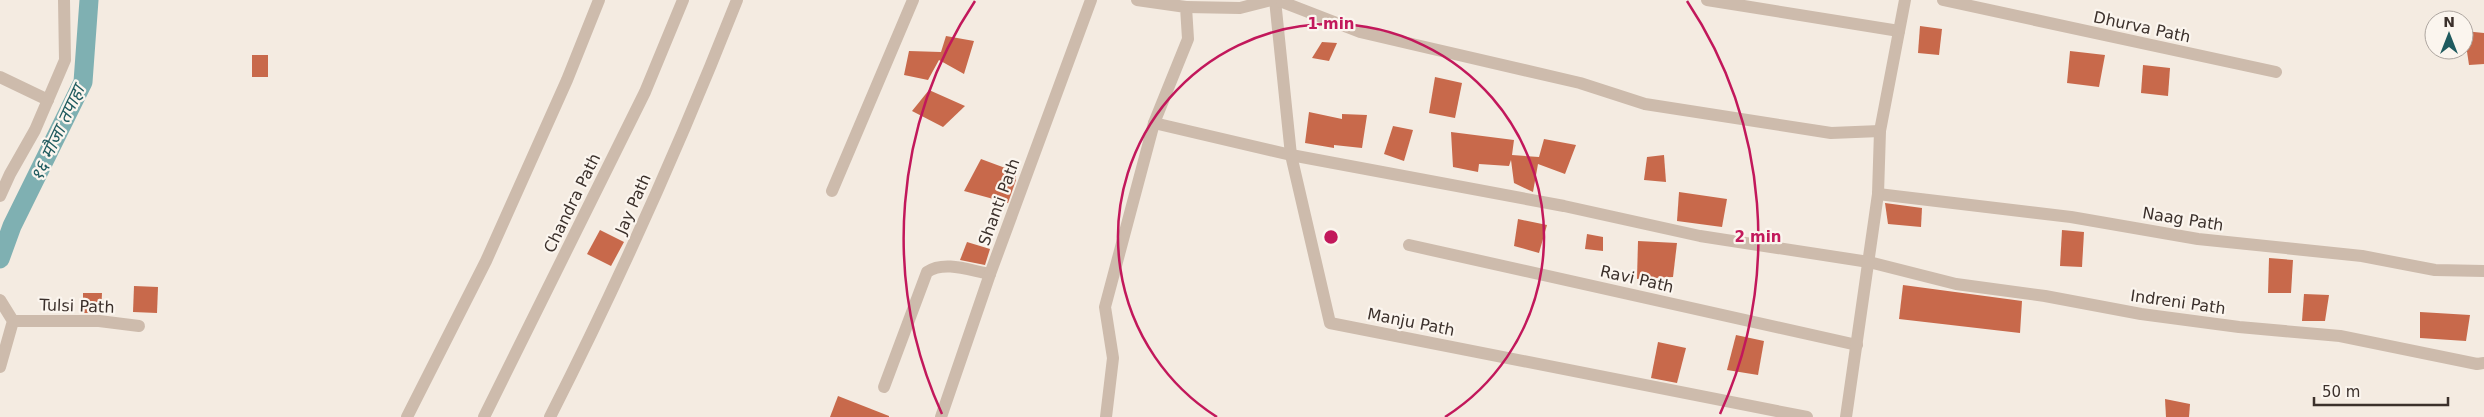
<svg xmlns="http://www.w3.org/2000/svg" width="2484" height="417" font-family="'DejaVu Sans','Noto Sans Devanagari',sans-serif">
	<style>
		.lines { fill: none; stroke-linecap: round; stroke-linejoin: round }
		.canal { stroke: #7fb0b2; stroke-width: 19 }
		.building { fill: #c8694b }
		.minor { stroke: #cdbbac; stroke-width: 12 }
		.ring { fill: none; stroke: #c2185b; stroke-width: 2.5 }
		.labels { text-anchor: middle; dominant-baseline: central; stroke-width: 4.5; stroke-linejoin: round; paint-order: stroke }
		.street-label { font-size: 16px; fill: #3b302b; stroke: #fbf5ee }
		.water-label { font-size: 18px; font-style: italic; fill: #1f5a5e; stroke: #fbf5ee }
		.centre { fill: #c2185b; stroke: #fbf5ee; stroke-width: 2.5 }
		.ring-label { font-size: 15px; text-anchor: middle; font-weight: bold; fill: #c2185b; stroke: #fbf5ee; stroke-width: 4.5; stroke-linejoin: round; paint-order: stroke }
	</style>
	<rect width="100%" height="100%" fill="#f4ebe1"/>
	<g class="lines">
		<!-- canal -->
		<path class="canal" d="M0 259 12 226 83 82 89 0"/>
	</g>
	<!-- building -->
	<g class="building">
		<path d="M1920 26 1942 29 1939 55 1918 53Z"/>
		<path d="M2464 31 2484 33V64L2469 65Z"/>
		<path d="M946 36 974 41 964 74 939 60 928 80 904 75 909 51 941 52Z"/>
		<path d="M1322 42 1337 43 1329 61 1312 58Z"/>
		<path d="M2070 51 2105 55 2099 87 2067 83Z"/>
		<rect x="252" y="55" width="16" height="22"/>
		<path d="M2143 65 2170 68 2168 96 2141 93Z"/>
		<path d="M1435 77 1462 83 1455 118 1429 113Z"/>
		<path d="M929 90 965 106 943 127 912 111Z"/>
		<path d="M1309 112 1342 119V114L1367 115 1362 148 1334 145V148L1305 143Z"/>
		<path d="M1393 126 1413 130 1404 161 1384 154Z"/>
		<path d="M1451 132 1514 140 1512 155 1539 157 1544 139 1576 145 1565 174 1538 164 1533 192 1514 183 1511 160 1509 166 1479 164 1478 172 1453 167Z"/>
		<path d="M1664 155 1666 182 1644 180 1647 157Z"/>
		<path d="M981 159 1016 172V180L1008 203 964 191Z"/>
		<path d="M1679 192 1727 199 1722 227 1677 221Z"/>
		<path d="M1885 203 1922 208 1921 227 1888 224Z"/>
		<path d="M1518 219 1547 225 1539 253 1514 246Z"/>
		<path d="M600 230 624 242 611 266 587 254Z"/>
		<path d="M2062 230 2084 232 2082 267 2060 266Z"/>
		<path d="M1587 234 1603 237V251L1585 249Z"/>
		<path d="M1638 241 1677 243 1673 277 1637 279Z"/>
		<path d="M967 242 990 249 985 265 960 260Z"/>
		<path d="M2269 258 2293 260 2291 293H2268Z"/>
		<path d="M1903 285 2022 301 2020 333 1899 319Z"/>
		<path d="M134 286 158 287 157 313 133 312Z"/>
		<path d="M83 293H102L101 313H83Z"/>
		<path d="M2304 294 2329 295 2325 321H2302Z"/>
		<path d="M2420 312 2470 315 2466 341 2420 338Z"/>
		<path d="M1736 335 1764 341 1758 375 1727 370Z"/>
		<path d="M1658 342 1686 348 1677 383 1651 378Z"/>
		<path d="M838 396 889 416V417H830Z"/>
		<path d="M2165 399 2190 404 2189 417H2166Z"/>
	</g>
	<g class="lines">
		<!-- minor -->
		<g class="minor">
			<path d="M1275 0 1291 155 1330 323 1807 417"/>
			<path d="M1277 0 1360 32 1580 83 1645 104 1831 133 1880 131"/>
			<path d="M1707 0 1899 31"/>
			<path d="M1943 0 2276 72"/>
			<path d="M1186 7 1240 8 1271 0"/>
			<path d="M0 77 48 100"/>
			<path d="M1154 123 1291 155 1564 206 1700 236 1869 262 1956 284 2045 296 2141 314 2239 327 2340 336 2477 364 2484 363"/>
			<path d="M832 191 913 0"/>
			<path d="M1878 194 2071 217 2198 239 2362 256 2435 270 2484 271"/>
			<path d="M0 196 10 174 35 130 65 60 64 0"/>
			<path d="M1409 245 1857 345"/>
			<path d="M0 300 13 321 0 367"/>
			<path d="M13 321H99L139 326"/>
			<path d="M884 387 927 272C945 260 971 271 990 274"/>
			<path d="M407 417 486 261 567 80 599 0"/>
			<path d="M484 417 645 92 683 0"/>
			<path d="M550 417C619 281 681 142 737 0"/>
			<path d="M941 417 990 274 1091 0"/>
			<path d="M1106 417 1113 358 1105 307 1154 123 1188 39 1186 7 1137 0"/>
			<path d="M1846 417 1878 194 1880 131 1905 0"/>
		</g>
	</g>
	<!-- distance rings -->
	<g class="ring">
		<path d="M1217 417A213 213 0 1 1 1445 417"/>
		<path d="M942 414A427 427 0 0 1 975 1M1687 1A427 427 0 0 1 1720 414"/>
	</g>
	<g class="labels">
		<!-- street labels -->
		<g class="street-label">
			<text transform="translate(2142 27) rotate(12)">Dhurva Path</text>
			<text transform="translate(999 202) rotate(-70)">Shanti Path</text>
			<text transform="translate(572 203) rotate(-64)">Chandra Path</text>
			<text transform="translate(633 204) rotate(-66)">Jay Path</text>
			<text transform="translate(2183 219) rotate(9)">Naag Path</text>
			<text transform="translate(1637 279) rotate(13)">Ravi Path</text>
			<text transform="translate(2178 302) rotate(8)">Indreni Path</text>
			<text transform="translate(77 306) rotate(2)">Tulsi Path</text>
			<text transform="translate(1411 322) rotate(11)">Manju Path</text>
		</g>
		<!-- water labels -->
		<g class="water-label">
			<text transform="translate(57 133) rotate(-65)">१६ मौजा तपाहा</text>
		</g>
	</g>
	<circle cx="1331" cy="237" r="8" class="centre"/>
	<g class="ring-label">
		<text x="1331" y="29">1 min</text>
		<text x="1758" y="242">2 min</text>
	</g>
	<!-- north arrow -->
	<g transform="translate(2449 35)"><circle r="24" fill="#fbf5ee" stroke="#aea6a0"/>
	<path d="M0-4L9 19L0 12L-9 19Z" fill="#1f5a5e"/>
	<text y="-8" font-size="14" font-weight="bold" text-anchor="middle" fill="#3b302b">N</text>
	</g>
	<!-- scale -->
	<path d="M2314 397v8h134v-8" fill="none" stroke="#3b302b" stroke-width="2.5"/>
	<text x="2322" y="397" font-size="15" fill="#3b302b" stroke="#fbf5ee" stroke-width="4" paint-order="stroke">50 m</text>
</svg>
